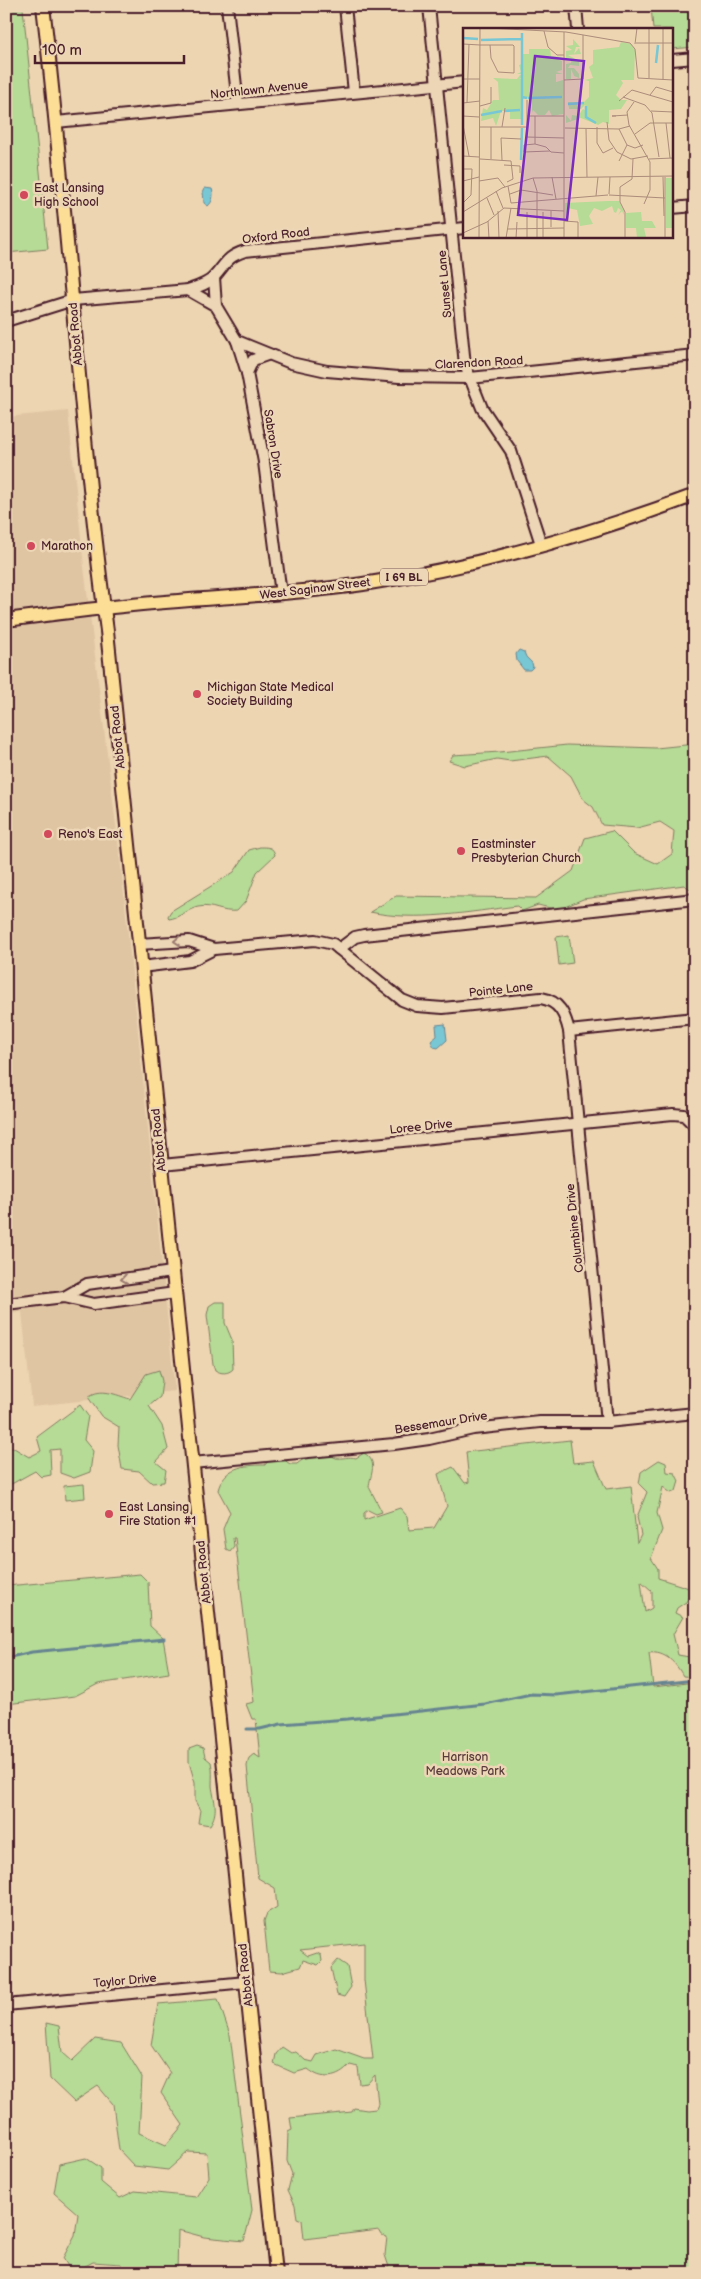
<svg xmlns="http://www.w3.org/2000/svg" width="701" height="2279" font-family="'Balsamiq Sans',sans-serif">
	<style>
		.built { fill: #e0c5a3 }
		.green { fill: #b6db96; stroke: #807d60; fill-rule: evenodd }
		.water { fill: #78c7d4; stroke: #668490 }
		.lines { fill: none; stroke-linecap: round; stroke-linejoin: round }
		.stream { stroke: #668490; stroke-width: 3 }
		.minor-casing { stroke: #4a1f2b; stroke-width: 14 }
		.major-casing { stroke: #4a1f2b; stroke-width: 16 }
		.minor { stroke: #ecd6b5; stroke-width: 10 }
		.major { stroke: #fdde96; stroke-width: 12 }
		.oneway { stroke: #9b7a70 }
		.poi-dot { fill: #d1495b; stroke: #ecd6b5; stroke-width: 2 }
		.labels { text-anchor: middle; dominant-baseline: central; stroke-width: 5; stroke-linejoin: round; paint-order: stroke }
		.shield { fill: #ecd6b5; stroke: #7b5654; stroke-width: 1 }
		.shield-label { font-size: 11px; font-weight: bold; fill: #4a1f2b }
		.street-label { font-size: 12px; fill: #4a1f2b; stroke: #ecd6b5 }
		.poi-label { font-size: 12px; fill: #4a1f2b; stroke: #ecd6b5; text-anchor: start }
		.park-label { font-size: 12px; fill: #5a3b3b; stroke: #ecd6b5 }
		.inset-river { fill: none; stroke: #78c7d4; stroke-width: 2.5 }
		.inset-road { fill: none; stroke: #ac8c7b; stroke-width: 1 }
		.view { fill: #7b2cbf; fill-opacity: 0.15; stroke: #7b2cbf; stroke-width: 2.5 }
		.inset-edge { fill: none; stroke: #4a1f2b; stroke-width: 2.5 }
	</style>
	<rect width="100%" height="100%" fill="#edd5b1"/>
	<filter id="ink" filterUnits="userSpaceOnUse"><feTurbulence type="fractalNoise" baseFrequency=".02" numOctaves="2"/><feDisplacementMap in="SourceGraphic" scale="10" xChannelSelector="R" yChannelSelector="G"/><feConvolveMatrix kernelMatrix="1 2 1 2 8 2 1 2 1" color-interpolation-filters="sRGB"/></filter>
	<g filter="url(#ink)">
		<!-- built -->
		<path class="built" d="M68 411 84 567 121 866 175 1391 32 1406 22 1312 6 1313V417Z"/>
		<!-- green -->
		<g class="green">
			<path d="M651 6H695V47L672 49V29H653Z"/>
			<path d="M23 8 48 249 6 253V10Z"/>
			<path d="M695 744V892L684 885 583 899 558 910 538 905 522 911 517 906C469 912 417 922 370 912L396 896 536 898 573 871 585 838 612 831 634 853 658 864 672 854 674 831 660 822 637 828 602 825 593 807 583 799 571 776 548 756 510 761 497 759 465 766 449 761 453 755 500 752 567 745 656 748Z"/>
			<path d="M260 847C269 847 273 847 275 855L257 872 246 901 237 911C221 913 213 904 198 907 188 909 179 918 169 919L168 916 171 911 234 872 249 850Z"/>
			<path d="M569 935 573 963 559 965 556 937Z"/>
			<path d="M215 1302H225V1323L232 1340 233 1369C228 1374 221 1374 215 1370L213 1364 207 1315 209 1306Z"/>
			<path d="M159 1370 162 1381 160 1397 149 1406 162 1426 168 1449 156 1462 166 1470 164 1482 152 1483 139 1471 122 1469 118 1445 119 1427 101 1416 88 1397C101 1387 116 1395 130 1399L146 1374Z"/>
			<path d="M80 1405 88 1416 84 1440 93 1451 90 1472 74 1478 60 1473V1449L50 1450 51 1475 41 1477 35 1471 6 1487V1449L14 1448 29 1457 41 1451 37 1437Z"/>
			<path d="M570 1440 573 1463 594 1461 606 1489 631 1486 637 1543 641 1535 637 1517 647 1492 639 1484 641 1472 659 1460 666 1463 667 1472 675 1473 679 1481 676 1491 671 1493 663 1487 657 1513 662 1530 651 1558 658 1569V1578L689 1588 692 1592 686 1602 677 1608 675 1613 683 1617 673 1634 678 1655 695 1658V1677L683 1676C676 1663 665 1651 649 1653L653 1687 695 1682V2273H353L382 2270 389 2267 385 2255 387 2237 382 2235 379 2230 304 2239 302 2220 297 2218 295 2205 288 2190 292 2174 287 2161 288 2132 292 2130 290 2118 352 2112 354 2108 367 2110 376 2109 378 2104 375 2075 368 2083 360 2084 358 2067 350 2065C338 2079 322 2081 308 2069L294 2073 274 2064 276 2054 282 2047 291 2053 296 2052 305 2060 313 2062 317 2055 336 2049 364 2059H373L364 1980V1943L300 1950 308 1956 317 1953 321 1955 322 1961 318 1965 303 1960 300 1967 282 1972 269 1971 264 1921 267 1913 277 1907 275 1888 258 1878 247 1766 249 1758 254 1754 260 1758 256 1719H252L246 1704 254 1702 235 1538H233L234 1546 230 1551 226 1549 223 1529 230 1512 218 1490C224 1467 243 1465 265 1465L269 1460 283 1459 290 1464H297C304 1457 319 1453 328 1454 331 1455 333 1457 336 1458 342 1459 349 1456 356 1458L364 1453C379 1462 370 1474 369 1487L382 1512 376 1514 368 1510 364 1513V1520L400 1508 407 1516 409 1530 434 1528 447 1506 438 1474 453 1467 465 1483 469 1482 466 1452ZM641 1581 652 1591V1608L645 1612Z"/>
			<path d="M84 1484 85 1498 65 1500 64 1486Z"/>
			<path d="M140 1574 148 1582 150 1626 163 1638 169 1673 98 1684 75 1696 6 1704V1586Z"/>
			<path d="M197 1746 203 1748 205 1757 211 1762C213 1770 212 1777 212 1786 214 1801 219 1811 210 1825L198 1823 200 1810 195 1801V1783L189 1762V1749Z"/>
			<path d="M338 1960 347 1966 351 1987 344 1997 337 1995 331 1968Z"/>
			<path d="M218 1999 230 2035 252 2210 244 2241 204 2237 178 2230 177 2273H127L121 2264 93 2262 72 2273 63 2258 75 2235 78 2214 54 2193 59 2164 86 2158 101 2168V2182L120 2198 135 2191 196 2197 209 2177 207 2153 188 2152 168 2170 134 2166 119 2150 113 2104 98 2086 74 2102 50 2079 46 2023 59 2026 62 2052 72 2061 95 2039 121 2043 142 2077 139 2133 166 2145 183 2125 161 2093 170 2073 151 2045 158 2004Z"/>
		</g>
		<!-- water -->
		<g class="water">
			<path d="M205 188 212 189C214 194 213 202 208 206L204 203 203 192Z"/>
			<path d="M519 650 524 652 526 657 532 663 533 667 530 670H524L517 661 516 654Z"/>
			<path d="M445 1024 447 1040 438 1048 434 1047 431 1041 437 1036 436 1025Z"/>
		</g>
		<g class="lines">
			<!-- stream -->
			<g class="stream">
				<path d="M6 1658 32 1652 164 1639"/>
				<path d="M247 1729H260L281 1724 348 1719 485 1704 531 1694 556 1695 695 1680"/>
			</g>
			<defs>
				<g id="minor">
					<path d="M227 6 238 104"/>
					<path d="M345 6 354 92"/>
					<path d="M429 6 465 365 482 408 511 451 541 544"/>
					<path d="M576 6 578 29"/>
					<path d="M672 60 695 58"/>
					<path d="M56 122 465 82"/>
					<path d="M672 208 695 206"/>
					<path d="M214 277 216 306"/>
					<path d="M188 290 216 306 237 341 247 373 264 462 281 594"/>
					<path d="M6 321 73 300 188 290C197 287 208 284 214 277 226 264 226 257 245 251L465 228"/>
					<path d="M237 341 291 363 327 371 399 377 470 378 695 355"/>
					<path d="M247 373 253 360 267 355"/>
					<path d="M138 944 189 941 214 949"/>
					<path d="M339 949 355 937 364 935 695 899"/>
					<path d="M141 967 190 961 214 949 315 940 333 944 391 991 402 1000 417 1006 443 1008 541 998C559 1001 565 1014 569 1031L607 1422"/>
					<path d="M569 1031 695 1018"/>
					<path d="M162 1165 673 1114 684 1115 695 1126"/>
					<path d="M64 1297 87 1284 172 1272"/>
					<path d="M6 1304 64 1297 94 1304 175 1293"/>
					<path d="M192 1463 394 1444 429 1439 473 1429 540 1422H607L695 1413"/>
					<path d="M6 2005 246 1982"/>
				</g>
				<g id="major">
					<path d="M43 6C68 214 79 424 107 631L276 2273"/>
					<path d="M6 620C45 615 84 610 123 606 203 597 283 596 363 584 476 567 589 535 695 495"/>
				</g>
			</defs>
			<!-- minor casing -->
			<use href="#minor" class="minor-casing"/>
			<!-- major casing -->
			<use href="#major" class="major-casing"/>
			<!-- minor -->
			<use href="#minor" class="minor"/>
			<!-- major -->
			<use href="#major" class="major"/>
		</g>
		<!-- one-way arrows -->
		<defs><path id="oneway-chevron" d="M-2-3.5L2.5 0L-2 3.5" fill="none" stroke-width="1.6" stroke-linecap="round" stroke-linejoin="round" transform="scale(1.25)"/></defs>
		<g class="oneway">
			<use href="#oneway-chevron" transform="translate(177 941) rotate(176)"/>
			<use href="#oneway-chevron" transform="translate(124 1279) rotate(172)"/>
		</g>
	</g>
	<!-- markers -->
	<g class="poi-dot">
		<circle cx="24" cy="195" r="5"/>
		<circle cx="31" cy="546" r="5"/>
		<circle cx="197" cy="694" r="5"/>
		<circle cx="48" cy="834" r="5"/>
		<circle cx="461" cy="851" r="5"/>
		<circle cx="109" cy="1514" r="5"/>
	</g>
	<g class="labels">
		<!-- shield labels -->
		<rect class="shield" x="380" y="568.5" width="48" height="17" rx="4"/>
		<g class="shield-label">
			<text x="404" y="577">I 69 BL</text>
		</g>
		<!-- street labels -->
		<g class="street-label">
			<text transform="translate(259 90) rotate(-6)">Northlawn Avenue</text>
			<text transform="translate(276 236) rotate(-7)">Oxford Road</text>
			<text transform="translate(445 284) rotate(-95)">Sunset Lane</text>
			<text transform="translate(76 334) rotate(-95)">Abbot Road</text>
			<text transform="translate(479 363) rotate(-3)">Clarendon Road</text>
			<text transform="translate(273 444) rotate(81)">Sabron Drive</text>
			<text transform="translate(315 589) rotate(-7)">West Saginaw Street</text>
			<text transform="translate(118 737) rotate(-96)">Abbot Road</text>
			<text transform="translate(501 990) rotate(-6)">Pointe Lane</text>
			<text transform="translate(421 1127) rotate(-6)">Loree Drive</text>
			<text transform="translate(159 1140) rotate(-96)">Abbot Road</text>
			<text transform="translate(575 1228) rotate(-96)">Columbine Drive</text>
			<text transform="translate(441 1423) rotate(-9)">Bessemaur Drive</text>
			<text transform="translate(204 1572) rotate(-96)">Abbot Road</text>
			<text transform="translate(246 1975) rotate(-96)">Abbot Road</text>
			<text transform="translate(125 1981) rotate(-5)">Taylor Drive</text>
		</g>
		<!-- poi labels -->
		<g class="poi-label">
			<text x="34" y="188">East Lansing<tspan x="34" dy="14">High School</tspan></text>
			<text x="41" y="546">Marathon</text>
			<text x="207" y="687">Michigan State Medical<tspan x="207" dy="14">Society Building</tspan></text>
			<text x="58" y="834">Reno's East</text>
			<text x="471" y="844">Eastminster<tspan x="471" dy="14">Presbyterian Church</tspan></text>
			<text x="119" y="1507">East Lansing<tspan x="119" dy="14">Fire Station #1</tspan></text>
		</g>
		<!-- park labels -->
		<g class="park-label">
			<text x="465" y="1757">Harrison<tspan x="465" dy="14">Meadows Park</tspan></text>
		</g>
	</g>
	<!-- overview -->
	<g transform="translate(463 28)">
		<rect width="210" height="210" fill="#edd5b1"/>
		<path d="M110 11 117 19H113L111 26 116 20 118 26 105 27 116 33V38L107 37 105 40H111L116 46V50L111 48 108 41V51H103V36L108 35V31H103V23L109 22 103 18 110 17ZM158 14 168 16 172 22 171 52H158L160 55 153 67 158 72H164L158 81 146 82V96L140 94 135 97 118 90 103 95V87L108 93 109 87 115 88 120 81 123 83 122 77 118 81H106L105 74H121L126 69V53L122 52 130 50 126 39 130 36V22L156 19ZM66 21H87L88 28 100 29 94 31 99 33V42L93 44 100 46H93V54L100 52V86L89 88 86 82 82 87H75L70 82 69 85V72L58 69V91H47V83H38L33 98 30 90 18 93 20 80 24 82 30 72H36L35 54 30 50 54 51 57 47 59 48V50L56 51H60V42L59 46H54L58 44 56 37 59 36 60 42V26H66ZM203 150H210V200H203ZM145 173H156L161 183V187L159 183 155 187 158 182 155 180 153 185 151 184 149 178 139 183 131 180 126 188 130 196 117 198 114 182 105 180 102 192V175ZM178 184 179 193H189L193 200H181L183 209 174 210 173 200H163V185Z" fill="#b6db96"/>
		<path class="inset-river" d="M59 5V69L64 70M0 10 15 11M18 12 60 11M193 35 195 17M65 70 99 69M105 76 121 75M123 78V89L133 95M41 83 57 82M18 87 39 83M59 97V69M58 132 59 100"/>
		<path class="inset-road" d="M25 0 103 4 167 15 172 21 175 50 210 52M186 0V50M200 0V52M81 3 85 19 94 27H101M173 15H210M0 16 17 17M172 16 174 0M17 17H50L51 18V45L35 44 28 30 27 17M0 51H17M101 52 120 51V7M187 67 193 59 210 64M160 69 182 77 189 85 196 129M64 72V109L101 110M156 73 169 62 210 74M171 74 164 84 166 97 187 134V162L181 176M0 75 17 73M4 75 6 16M17 78 28 75V59M188 83 210 84M0 88 16 89M64 88H101M153 88H149L165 87M144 94 146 112 154 124 168 131 185 128M203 95 207 130M0 97 6 128M16 99H64M28 99V131M39 99 42 80M134 99V115L140 125 150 120M102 100 156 101 167 98M123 101 124 149M156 101 164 117 172 120 180 117M172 106 187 95H210M72 116V88M87 123 61 124V117L72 116 83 119 88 124 101 125M0 128 16 129M17 131 48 133 50 151 44 154M186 131 210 130M39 132 38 110 58 111M156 133 164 117M41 137 57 138V145M0 141H9L8 167 0 175M89 149 93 171M200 149 201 188M70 150 74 163V210M0 153 16 149M16 153 35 150 42 159M45 158 48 175M33 163 40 180M47 166 58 162 90 167M146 166 147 149M146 167 202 170M133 168 135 149M24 170 31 187M48 175 145 167M35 183 36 210M88 183V199M0 184 39 160 70 150 210 148M25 193 26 210M101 193 115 194V210M45 201 101 200M0 205 24 194 41 180 101 183M16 210 17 0M43 210 48 180M53 210 54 194M64 210V184M80 210V184M101 210V4M162 210V184L157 174V159L169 151 170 131M202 210V149"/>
		<path class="view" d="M72 28 121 33 104 192 55 187Z"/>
		<rect width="210" height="210" class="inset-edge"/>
	</g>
	<!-- margin -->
	<rect width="701" height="2279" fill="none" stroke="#ecd6b5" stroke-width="25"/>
	<rect x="12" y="12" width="676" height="2254" fill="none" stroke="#4a1f2b" stroke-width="2" filter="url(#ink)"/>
	<!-- scale -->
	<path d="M35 55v8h149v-8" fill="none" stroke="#4a1f2b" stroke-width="2.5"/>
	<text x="42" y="55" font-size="15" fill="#4a1f2b" stroke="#ecd6b5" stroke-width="4" paint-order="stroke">100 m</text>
</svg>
